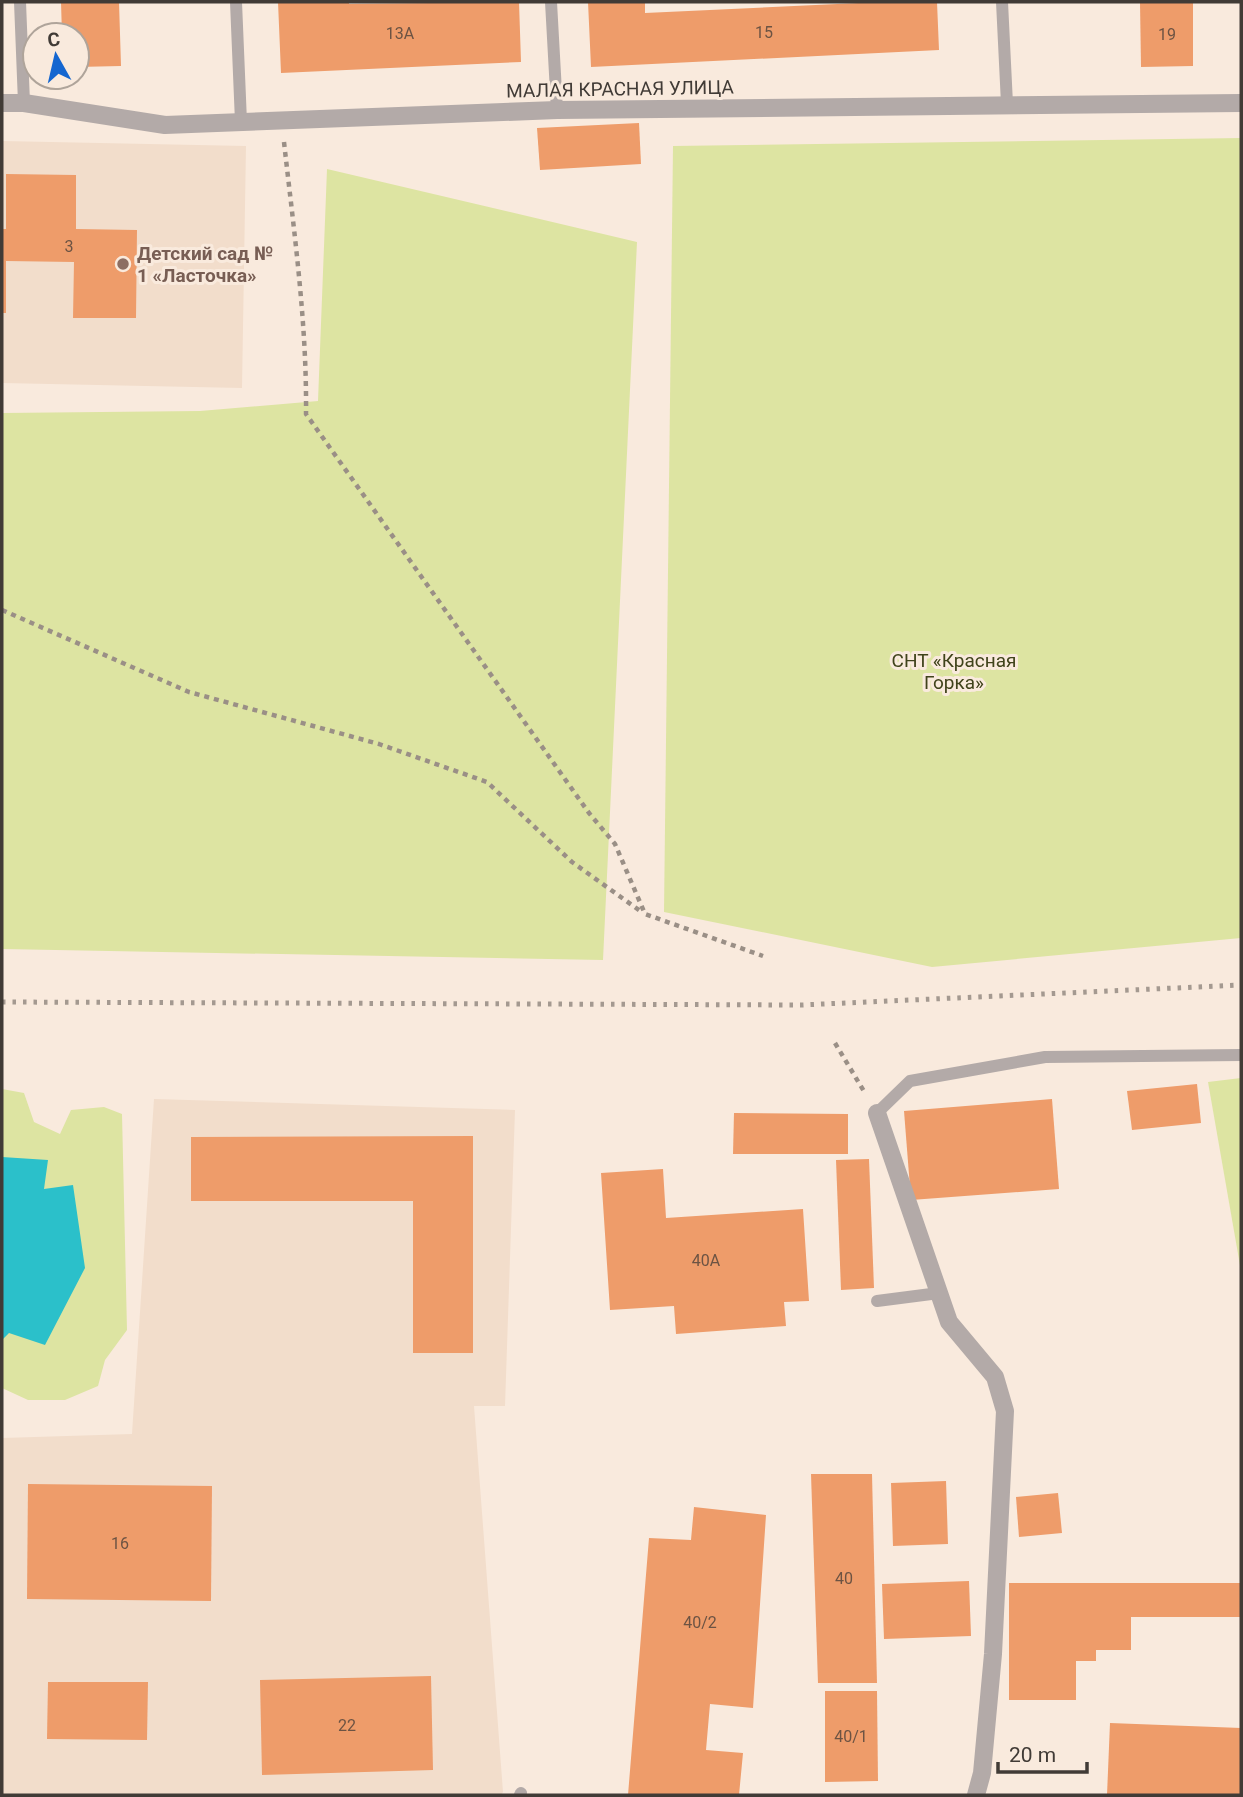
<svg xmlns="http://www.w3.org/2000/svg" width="1243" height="1797" font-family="Roboto,sans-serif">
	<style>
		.built { fill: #f2ddcb }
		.green { fill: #dde4a2 }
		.water { fill: #2bc0ca }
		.building { fill: #ee9c6a }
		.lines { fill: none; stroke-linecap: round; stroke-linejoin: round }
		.path { stroke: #9a8f86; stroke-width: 4.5; stroke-dasharray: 5 5; stroke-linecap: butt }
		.lane { stroke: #b3aaa8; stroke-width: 12 }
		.street { stroke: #b3aaa8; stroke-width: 18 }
		.rail { stroke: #a49990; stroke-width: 5; stroke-dasharray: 3.5 7; stroke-linecap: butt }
		.education-dot { fill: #8d6e63; stroke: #f9eadd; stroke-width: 2.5 }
		.labels { text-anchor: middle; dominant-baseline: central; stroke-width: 6; stroke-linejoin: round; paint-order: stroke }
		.number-label { font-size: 16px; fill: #6c5343 }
		.street-label { font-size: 19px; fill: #413b36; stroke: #f9eadd }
		.education-label { font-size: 19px; font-weight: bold; fill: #785e54; stroke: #f9eadd; text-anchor: start }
		.park-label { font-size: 19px; fill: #40431b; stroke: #f9eadd }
	</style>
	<rect width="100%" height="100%" fill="#f9eadd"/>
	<!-- built -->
	<g class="built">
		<path d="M2 141 246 146 242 388 2 383Z"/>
		<path d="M154 1099 515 1110 505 1406H474L503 1792 501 1795H2V1438L132 1434Z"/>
	</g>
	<!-- green -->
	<g class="green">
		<path d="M1241 138V938L932 967 664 912 673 146Z"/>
		<path d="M327 169 637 242 603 960 2 949V413L200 411 318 401Z"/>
		<path d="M1241 1078V1271L1208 1082Z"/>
		<path d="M2 1089 24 1093 34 1122 60 1134 71 1110 104 1107 122 1114 127 1330 105 1360 98 1386 65 1400H28L2 1388Z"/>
	</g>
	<!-- water -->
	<path class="water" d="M2 1157 48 1160 44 1189 73 1185 85 1268 45 1345 9 1333 2 1340Z"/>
	<!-- building -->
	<g class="building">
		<path d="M61 2H119L121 66 77 67V35H62Z"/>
		<path d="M278 2H349V4L519 2 521 62 281 73Z"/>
		<path d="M588 2H645V13L880 2H937L939 50 591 67Z"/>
		<path d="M1140 2H1193V66L1141 67Z"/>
		<path d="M639 123 641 164 540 170 537 128Z"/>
		<path d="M6 174 76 175V229L137 230 136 318H73L74 262 6 261V313H2V229H6Z"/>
		<path d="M1197 1084 1201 1123 1132 1130 1127 1091Z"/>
		<path d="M1052 1099 1059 1189 911 1200 904 1111Z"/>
		<path d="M734 1113 848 1114V1154H733Z"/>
		<path d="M473 1136V1353H413V1201H191V1137Z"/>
		<path d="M869 1159 874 1288 841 1290 836 1160Z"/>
		<path d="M663 1169 666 1218 803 1209 809 1301 784 1302 786 1326 676 1334 674 1306 610 1310 601 1173Z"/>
		<path d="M811 1474H872L877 1683H818Z"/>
		<path d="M946 1481 948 1544 893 1546 891 1483Z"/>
		<path d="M28 1484 212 1486 211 1601 27 1599Z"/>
		<path d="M1058 1493 1062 1533 1019 1537 1016 1497Z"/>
		<path d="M694 1507 766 1515 753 1708 710 1704 706 1750 743 1753 739 1795H628L649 1538 691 1540Z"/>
		<path d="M969 1581 971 1636 884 1639 882 1584Z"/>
		<path d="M1009 1583H1241V1617H1131V1650H1096V1661H1076V1700H1009Z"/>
		<path d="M431 1676 433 1770 262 1775 260 1680Z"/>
		<path d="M48 1682H148L147 1740 47 1739Z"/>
		<path d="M825 1691H877L878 1781 825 1782Z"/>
		<path d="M1110 1723 1241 1728V1795H1107Z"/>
	</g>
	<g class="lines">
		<!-- path -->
		<g class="path">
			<path d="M284 142C294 232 307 323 306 414L589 813 615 844 645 914 763 956"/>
			<path d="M2 610 189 692 379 744 487 782 572 862 643 913"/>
			<path d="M835 1043 865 1093"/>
		</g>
		<!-- lane -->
		<g class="lane">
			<path d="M20 2 24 103"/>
			<path d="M236 2 241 122"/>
			<path d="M551 2 557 110"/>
			<path d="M1002 2 1007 104"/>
			<path d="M877 1113 910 1081 1045 1057 1241 1055"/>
			<path d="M877 1301 939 1293"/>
			<path d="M520 1795 521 1793"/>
		</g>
		<!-- street -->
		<g class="street">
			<path d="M2 103H24L165 125 557 110 1241 103"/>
			<path d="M877 1113 949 1322 995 1377 1005 1411 993 1654 982 1773 976 1795"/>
		</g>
		<!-- rail -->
		<path class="rail" d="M2 1002 801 1005 1241 985"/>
	</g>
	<!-- markers -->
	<circle class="education-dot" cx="123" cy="264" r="7"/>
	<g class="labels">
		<!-- number labels -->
		<g class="number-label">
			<text x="764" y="32">15</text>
			<text x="400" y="33">13А</text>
			<text x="1167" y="34">19</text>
			<text x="69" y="246">3</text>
			<text x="706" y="1260">40А</text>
			<text x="120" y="1543">16</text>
			<text x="844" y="1578">40</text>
			<text x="700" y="1622">40/2</text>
			<text x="347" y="1725">22</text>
			<text x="851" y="1736">40/1</text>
		</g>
		<!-- street labels -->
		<g class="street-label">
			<text transform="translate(620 89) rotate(-1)">МАЛАЯ КРАСНАЯ УЛИЦА</text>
		</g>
		<!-- education labels -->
		<g class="education-label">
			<text x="137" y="253">Детский сад №<tspan x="137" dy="22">1 «Ласточка»</tspan></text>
		</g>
		<!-- park labels -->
		<g class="park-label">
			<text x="954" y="660">СНТ «Красная<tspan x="954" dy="22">Горка»</tspan></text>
		</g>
	</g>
	<!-- border -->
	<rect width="1243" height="1797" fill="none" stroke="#413b36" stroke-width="7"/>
	<!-- north arrow -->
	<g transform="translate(56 56) rotate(352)"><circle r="33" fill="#f9eadd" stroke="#afa49a" stroke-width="2"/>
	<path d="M0-5L12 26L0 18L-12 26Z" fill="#1466d0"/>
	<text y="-10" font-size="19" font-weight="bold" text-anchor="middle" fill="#413b36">С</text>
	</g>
	<!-- scale -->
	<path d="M998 1762v10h89v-10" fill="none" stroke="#413b36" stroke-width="3.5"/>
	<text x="1009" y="1762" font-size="21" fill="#413b36" stroke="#f9eadd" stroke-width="5" paint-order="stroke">20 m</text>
</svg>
